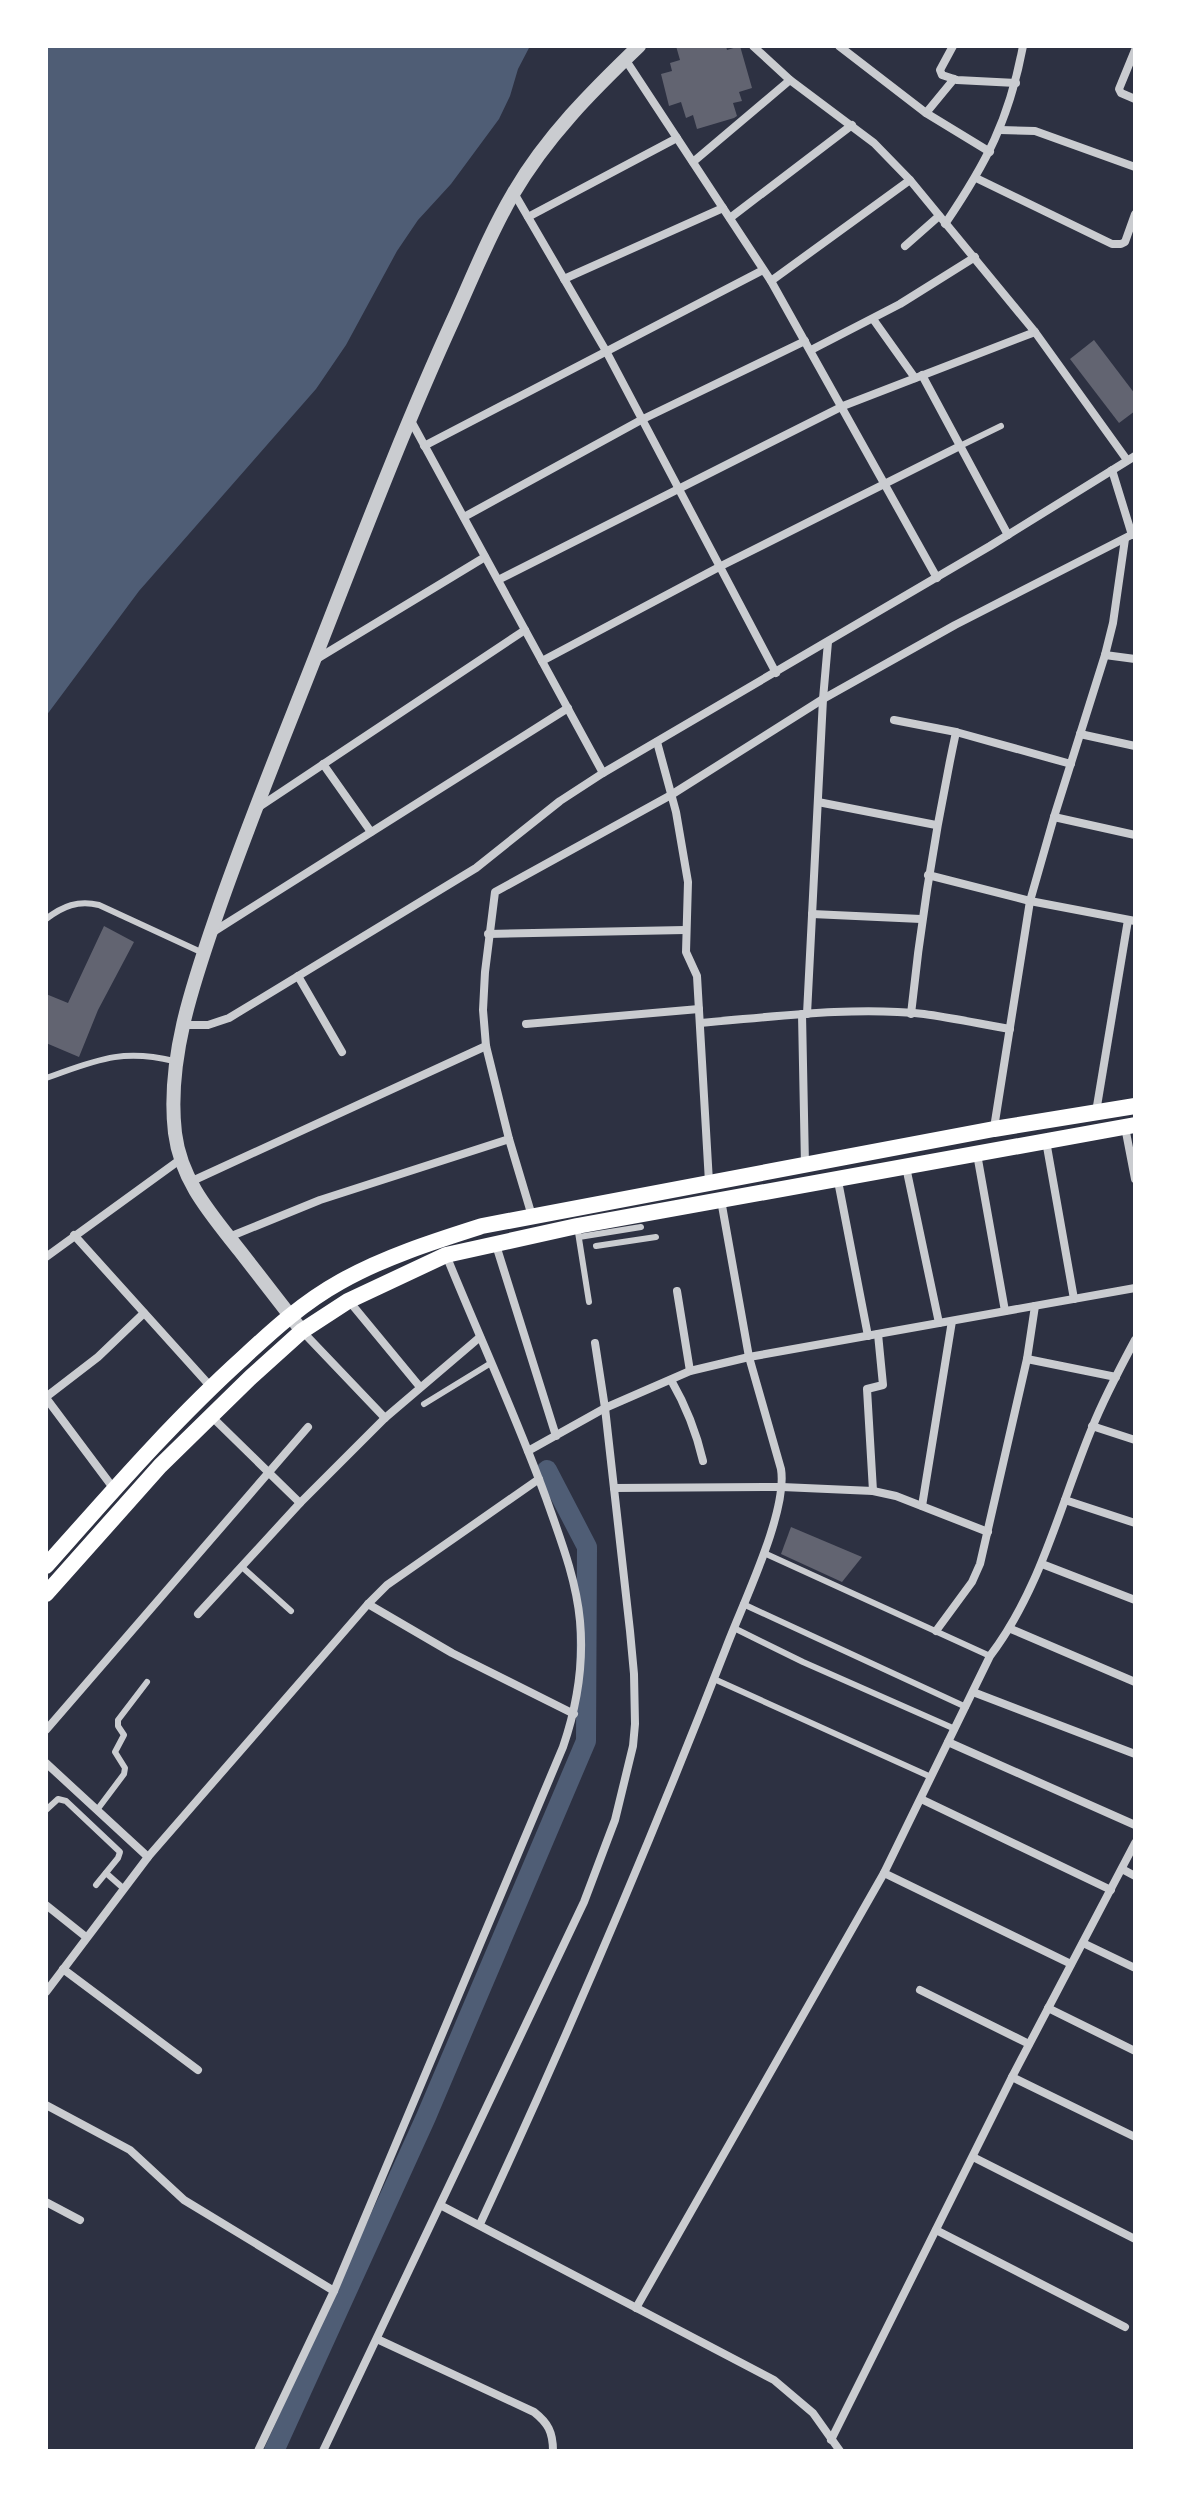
<svg xmlns="http://www.w3.org/2000/svg" width="1181" height="2497" font-family="Overpass,sans-serif">
	<style>
		.water { fill: #4f5d75 }
		.lines { fill: none; stroke-linecap: round; stroke-linejoin: round }
		.canal { stroke: #4f5d75; stroke-width: 20 }
		.building { fill: #626471 }
		.service { stroke: #caccd0; stroke-width: 6 }
		.minor { stroke: #caccd0; stroke-width: 8 }
		.tertiary { stroke: #caccd0; stroke-width: 14 }
		.secondary { stroke: #fff; stroke-width: 16 }
	</style>
	<rect width="100%" height="100%" fill="#2d3142"/>
	<!-- water -->
	<path class="water" d="M46 46H530L518 69 510 96 499 119 451 184 418 220 397 251 346 345 316 389 139 591 46 716Z"/>
	<g class="lines">
		<!-- canal -->
		<path class="canal" d="M274 2451 426 2117 586 1741 587 1547 547 1470"/>
	</g>
	<!-- building -->
	<g class="building">
		<path d="M676 46H726L727 50 740 46 752 88 739 92 742 101 733 103 737 116 734 118 697 129 693 115 686 118 681 102 669 106 661 74 672 71 670 63 680 60Z"/>
		<path d="M1094 340 1135 394V411L1119 423 1070 359Z"/>
		<path d="M104 926 134 942 98 1010 79 1057 46 1043V994L68 1003Z"/>
		<path d="M791 1527 862 1557 842 1582 781 1554Z"/>
	</g>
	<g class="lines">
		<!-- service -->
		<g class="service">
			<path d="M960 446 1001 426"/>
			<path d="M46 919C63 906 78 900 99 905L203 953"/>
			<path d="M46 1078C95 1061 120 1048 174 1061"/>
			<path d="M577 1226 589 1302"/>
			<path d="M579 1237 641 1227"/>
			<path d="M596 1246 656 1237"/>
			<path d="M424 1404 491 1363"/>
			<path d="M764 1553 990 1656"/>
			<path d="M242 1567 291 1611"/>
			<path d="M743 1604 966 1707"/>
			<path d="M734 1628 803 1662 955 1729"/>
			<path d="M714 1679 931 1777"/>
			<path d="M46 1810 58 1799 66 1801 120 1852 118 1858 96 1885"/>
			<path d="M97 1810 124 1774 125 1768 115 1752 124 1735 118 1726V1720L147 1682"/>
			<path d="M106 1873 123 1888"/>
		</g>
		<!-- minor -->
		<g class="minor">
			<path d="M753 46 790 80 874 143 910 180 1035 332 1127 460"/>
			<path d="M839 46 926 113 990 152"/>
			<path d="M953 46 940 70 942 75 957 80 1016 83"/>
			<path d="M1135 50 1119 89 1121 93 1135 99"/>
			<path d="M625 59 771 281 937 578"/>
			<path d="M926 113 954 79"/>
			<path d="M1000 130 1035 131 1135 167"/>
			<path d="M693 162 790 80"/>
			<path d="M976 178 1112 244H1121L1125 242 1135 214"/>
			<path d="M514 193 606 351 776 673"/>
			<path d="M528 217 677 138"/>
			<path d="M730 218 852 125"/>
			<path d="M945 224C987 162 1009 120 1023 46"/>
			<path d="M905 246 939 216"/>
			<path d="M564 279 723 208"/>
			<path d="M771 281 910 180"/>
			<path d="M873 319 915 378"/>
			<path d="M811 350 900 304 975 257"/>
			<path d="M922 375 1008 535"/>
			<path d="M410 419 603 773"/>
			<path d="M424 446 763 270"/>
			<path d="M1112 470 1132 535"/>
			<path d="M464 517 641 420 805 341"/>
			<path d="M498 580 843 406 1035 332"/>
			<path d="M1105 655 1135 659"/>
			<path d="M315 660 485 557"/>
			<path d="M542 661 721 566 960 446"/>
			<path d="M894 720 956 732 1071 764"/>
			<path d="M1080 734 1135 746"/>
			<path d="M657 742 676 812 688 882 686 952 697 976 709 1182"/>
			<path d="M323 764 371 832"/>
			<path d="M818 802 936 825"/>
			<path d="M259 807 525 630"/>
			<path d="M1054 817 1135 835"/>
			<path d="M928 875 1030 901 1135 921"/>
			<path d="M812 914 921 919"/>
			<path d="M213 932 568 708"/>
			<path d="M488 934 685 930"/>
			<path d="M298 976 342 1052"/>
			<path d="M802 1014 805 1165"/>
			<path d="M807 1014 823 699 828 642"/>
			<path d="M911 1014C921 918 936 826 956 732"/>
			<path d="M700 1023C773 1017 852 1006 924 1014 953 1018 981 1024 1010 1029"/>
			<path d="M526 1024 699 1009"/>
			<path d="M183 1025H208L229 1018 476 868 560 801 603 773 990 546 1135 456"/>
			<path d="M1096 1112 1128 920"/>
			<path d="M1125 1127 1135 1179"/>
			<path d="M994 1128 1030 901 1054 817 1105 655 1113 623 1125 539"/>
			<path d="M1046 1141 1074 1299"/>
			<path d="M977 1154 1005 1311"/>
			<path d="M906 1167 939 1323"/>
			<path d="M838 1181 868 1336"/>
			<path d="M190 1182 486 1046"/>
			<path d="M532 1216 509 1139 486 1046 483 1010 485 972 495 892 671 795 823 699 955 625 1135 533"/>
			<path d="M74 1235 211 1387"/>
			<path d="M229 1237 320 1200 509 1139"/>
			<path d="M495 1242 556 1436"/>
			<path d="M46 1257 181 1159"/>
			<path d="M677 1291 690 1371"/>
			<path d="M349 1301 420 1387"/>
			<path d="M302 1331 385 1418"/>
			<path d="M1027 1359 1116 1377"/>
			<path d="M671 1380C686 1406 696 1431 703 1461"/>
			<path d="M46 1397 98 1357 144 1313"/>
			<path d="M46 1398 114 1489"/>
			<path d="M211 1416 300 1503"/>
			<path d="M1092 1426 1135 1440"/>
			<path d="M528 1451 605 1408 690 1371 749 1357 1135 1288"/>
			<path d="M614 1488 782 1487 873 1491 896 1496 988 1532"/>
			<path d="M873 1491 867 1389 883 1385 878 1334"/>
			<path d="M1065 1500 1135 1523"/>
			<path d="M922 1506 952 1321"/>
			<path d="M1042 1564 1135 1600"/>
			<path d="M368 1604 452 1653 574 1714"/>
			<path d="M198 1614 300 1503 385 1418 480 1337"/>
			<path d="M1011 1629 1135 1682"/>
			<path d="M936 1631 972 1582 980 1564 1027 1359 1035 1306"/>
			<path d="M973 1692 1135 1754"/>
			<path d="M46 1730 308 1427"/>
			<path d="M948 1742 1135 1825"/>
			<path d="M46 1763 148 1857"/>
			<path d="M921 1799 1111 1890"/>
			<path d="M1122 1869 1135 1876"/>
			<path d="M884 1873 1071 1964"/>
			<path d="M46 1905 86 1937"/>
			<path d="M1083 1943 1135 1968"/>
			<path d="M63 1969 198 2070"/>
			<path d="M920 1990 1029 2044"/>
			<path d="M46 1992 148 1857 368 1604 387 1585 539 1479"/>
			<path d="M1048 2008 1135 2051"/>
			<path d="M1012 2077 1135 2137"/>
			<path d="M46 2105 130 2150 184 2200 334 2291"/>
			<path d="M973 2157 1135 2239"/>
			<path d="M46 2202 80 2220"/>
			<path d="M442 2206 774 2380 813 2413 840 2451"/>
			<path d="M480 2224C568 2035 650 1843 726 1648 742 1605 788 1512 781 1469L749 1357 721 1200"/>
			<path d="M936 2230 1125 2327"/>
			<path d="M636 2308 884 1873 990 1656C1041 1589 1060 1505 1092 1428 1104 1398 1120 1368 1135 1340"/>
			<path d="M377 2339 534 2412C548 2423 553 2432 553 2451"/>
			<path d="M831 2440 1012 2077 1135 1843"/>
			<path d="M258 2451 334 2291 563 1747C577 1706 584 1664 580 1621 576 1578 560 1538 546 1498 516 1416 479 1336 446 1255"/>
			<path d="M323 2451 584 1902 615 1820 633 1746 635 1724 634 1674 630 1631 605 1408 595 1343"/>
		</g>
		<!-- tertiary -->
		<path class="tertiary" d="M302 1331C281 1304 261 1278 240 1251 211 1214 181 1181 175 1133 166 1057 195 978 219 908 250 819 286 732 320 645 363 535 405 425 454 318 473 276 490 233 513 194 546 137 592 91 639 46"/>
		<!-- secondary -->
		<g class="secondary">
			<path d="M46 1566C110 1494 173 1421 244 1357 274 1329 304 1302 340 1282 384 1257 435 1241 482 1226L994 1129 1135 1106"/>
			<path d="M46 1594 160 1466 251 1377 302 1331 348 1301 446 1255 577 1226 1135 1125"/>
		</g>
	</g>
	<!-- border -->
	<rect width="1181" height="2497" fill="none" stroke="#ffffff" stroke-width="96"/>
</svg>
